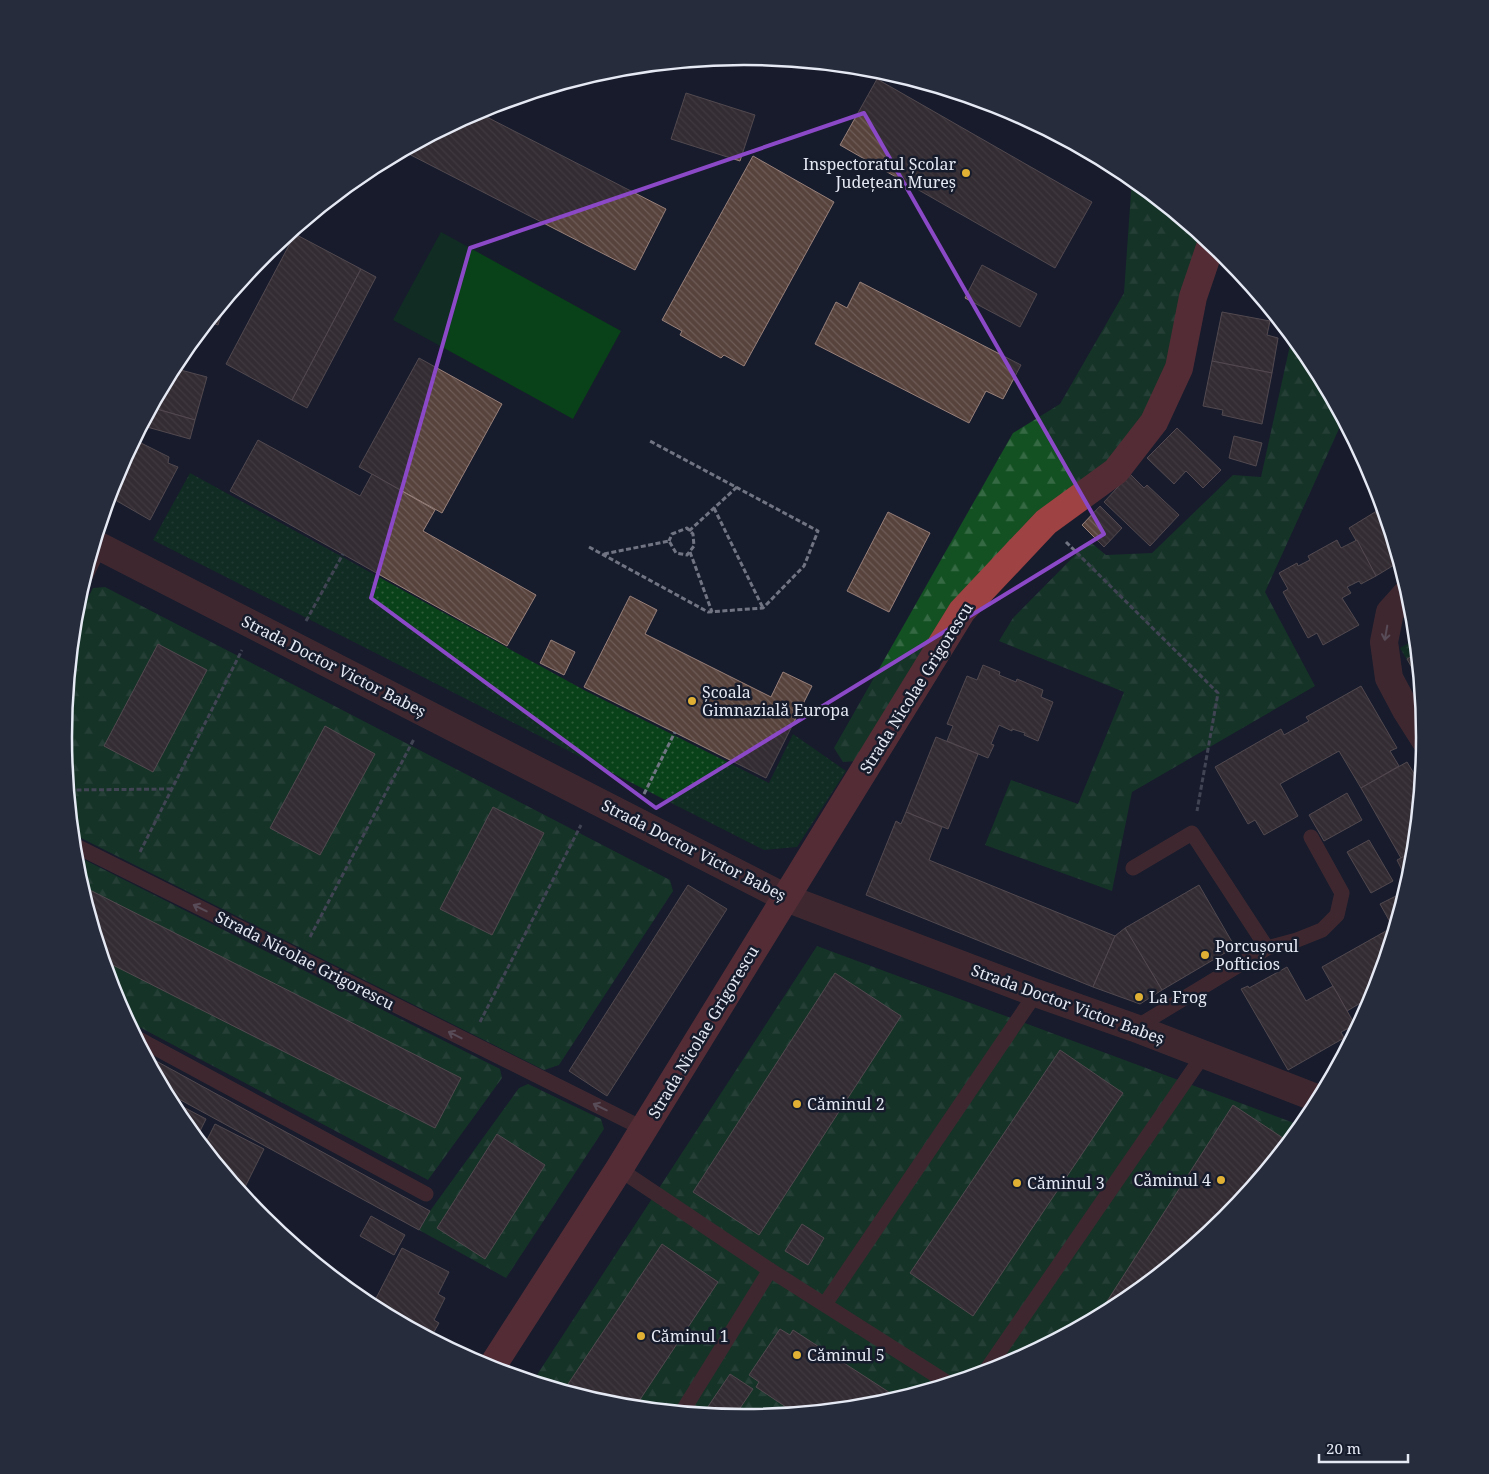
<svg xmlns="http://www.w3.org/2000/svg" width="1489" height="1474" font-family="'Noto Serif',serif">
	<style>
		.grass { fill: url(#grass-dots) }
		.forest { fill: url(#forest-firs) }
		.garden { fill: #094118 }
		.building { fill: url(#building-back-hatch); stroke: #98807a }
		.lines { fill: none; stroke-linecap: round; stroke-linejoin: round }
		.path { stroke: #717583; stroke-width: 3; stroke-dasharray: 5 2.5; stroke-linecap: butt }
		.lane { stroke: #703736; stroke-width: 15 }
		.street { stroke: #703736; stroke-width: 28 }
		.secondary { stroke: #9e4243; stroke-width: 28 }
		.oneway { stroke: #a5878c }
		.marked { fill: none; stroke: #8b48c7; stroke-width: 4; stroke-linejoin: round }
		.poi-dot { fill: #e0b034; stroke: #171c2c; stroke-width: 2 }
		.labels { text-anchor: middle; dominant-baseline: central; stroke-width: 5; stroke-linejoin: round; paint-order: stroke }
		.poi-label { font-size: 16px; fill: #e5e9f4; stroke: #171c2c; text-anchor: start }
		.street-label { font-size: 16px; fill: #e5e9f4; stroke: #171c2c }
		.rim { fill: none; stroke: #e5e9f4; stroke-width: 2.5 }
	</style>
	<defs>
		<pattern id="grass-dots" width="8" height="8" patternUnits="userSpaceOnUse" patternTransform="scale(1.25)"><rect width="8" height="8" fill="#094118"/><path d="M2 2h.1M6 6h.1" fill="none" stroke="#2d5c3a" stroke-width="1.8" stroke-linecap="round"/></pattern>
		<pattern id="forest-firs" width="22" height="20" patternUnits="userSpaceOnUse" patternTransform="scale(1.25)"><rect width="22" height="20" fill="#135022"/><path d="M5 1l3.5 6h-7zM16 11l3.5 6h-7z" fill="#356943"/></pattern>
		<pattern id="building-back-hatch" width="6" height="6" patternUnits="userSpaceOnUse" patternTransform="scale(1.25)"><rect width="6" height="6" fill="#57423c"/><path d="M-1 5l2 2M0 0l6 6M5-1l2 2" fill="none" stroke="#6f5d59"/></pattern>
	</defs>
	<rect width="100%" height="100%" fill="#171c2c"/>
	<!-- grass -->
	<g class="grass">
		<path d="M190 473 584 690 769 783 793 734 846 771 797 847 764 850 153 540Z"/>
		<path d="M1416 639 1420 682 1400 648Z"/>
	</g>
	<!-- forest -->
	<g class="forest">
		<path d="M1132 178 1200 234 1179 304 1171 365 1144 417 1109 462 1040 512 857 761 843 762 834 748 1013 433 1060 404 1124 293Z"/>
		<path d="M1292 336 1311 359 1343 420 1265 592 1315 686 1132 792 1112 891 985 845 1011 780 1078 804 1124 692 999 641 1013 618 1089 541 1106 555 1152 553 1233 475 1261 477Z"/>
		<path d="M105 587 670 880 673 891 559 1065 544 1070 73 834 64 737 75 623 93 588Z"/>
		<path d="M75 855 500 1069 502 1078 428 1180 128 1021 115 997 77 870Z"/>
		<path d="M817 946 1302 1126 1226 1219 1122 1303 1005 1366 877 1405 744 1418 686 1412 676 1406 673 1411 611 1405 533 1381Z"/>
		<path d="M528 1084 601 1119 604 1129 506 1278 419 1230 430 1211 519 1088Z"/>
	</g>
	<!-- garden -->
	<path class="garden" d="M441 232 621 331 573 419 393 320Z"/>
	<!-- building -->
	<g class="building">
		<path d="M877 79 1092 202 1055 268 840 145Z"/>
		<path d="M686 93 755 115 740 161 671 139Z"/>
		<path d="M477 112 666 209 635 270 403 151Z"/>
		<path d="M753 156 834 202 744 366 724 355 721 358 680 335 682 331 662 320Z"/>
		<path d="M295 234 361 269 292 400 226 364Z"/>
		<path d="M982 265 1037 294 1020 327 965 298Z"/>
		<path d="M361 269 376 277 307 408 292 400Z"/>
		<path d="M860 282 1021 365 1003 399 986 391 969 423 815 344 836 302 847 308Z"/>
		<path d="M226 300 218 325 209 322Z"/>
		<path d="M1222 312 1270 321 1267 335 1278 338 1272 373 1212 361Z"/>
		<path d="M419 358 502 404 442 513 359 467Z"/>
		<path d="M1212 361 1272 373 1262 424 1222 415 1223 410 1203 406Z"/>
		<path d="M173 368 207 377 195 420 153 408Z"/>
		<path d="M153 408 195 420 190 439 147 427Z"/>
		<path d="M1177 428 1221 470 1203 488 1186 471 1174 484 1147 458Z"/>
		<path d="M1234 436 1262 443 1256 466 1229 458Z"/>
		<path d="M135 440 169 457 168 463 178 467 150 520 110 497 116 476Z"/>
		<path d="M258 440 360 496 372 474 435 510 423 531 536 595 507 646 230 491Z"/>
		<path d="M1130 474 1144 488 1147 485 1179 515 1150 546 1104 502Z"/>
		<path d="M1100 506 1122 528 1104 547 1082 525Z"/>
		<path d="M1380 509 1383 513 1384 512 1399 562 1376 576 1349 528Z"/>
		<path d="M888 512 930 533 889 612 847 591Z"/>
		<path d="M1337 540 1341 548 1357 540 1376 576 1361 584 1359 581 1347 587 1351 593 1342 598 1359 625 1323 645 1317 633 1308 638 1283 592 1288 589 1279 573 1297 563 1298 566 1310 560 1308 556Z"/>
		<path d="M630 596 657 610 645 634 771 697 783 672 812 686 766 778 584 687Z"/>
		<path d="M551 640 575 652 564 675 540 663Z"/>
		<path d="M158 644 207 670 153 772 104 746Z"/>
		<path d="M1417 653 1420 682 1407 659Z"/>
		<path d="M983 665 1000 672 999 675 1016 682 1017 679 1043 690 1041 697 1053 702 1038 741 1024 735 1025 733 1012 729V731L999 725 991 744 994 745 988 758 947 741 953 726 947 724 967 676 977 680Z"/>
		<path d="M1361 686 1397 748 1390 751 1399 766 1361 788 1339 751 1280 784 1298 816 1264 835 1255 820 1248 824 1215 767 1281 729 1284 735 1309 721 1306 717Z"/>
		<path d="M325 726 375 754 320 855 270 828Z"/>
		<path d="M936 737 978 754 948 829 906 812Z"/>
		<path d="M1407 762 1421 785 1420 790 1418 792 1420 794 1414 851 1401 858 1361 788Z"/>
		<path d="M1347 793 1362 820 1324 841 1309 815Z"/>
		<path d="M493 807 544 833 492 935 440 909Z"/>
		<path d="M906 812 942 827 929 860 1115 936 1093 987 866 895 896 821 901 824Z"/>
		<path d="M1369 840 1393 881 1371 893 1347 852Z"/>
		<path d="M1414 851 1412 870 1410 877 1407 872 1404 874 1397 860Z"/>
		<path d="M688 885 727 909 607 1096 569 1071Z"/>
		<path d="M1199 885 1235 947 1162 990 1125 928Z"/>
		<path d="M82 886 461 1078 435 1128 105 961Z"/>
		<path d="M1406 891 1394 929 1380 904Z"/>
		<path d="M1393 927 1394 929 1374 995 1347 1011 1322 967Z"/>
		<path d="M1125 928 1162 990 1140 1004 1093 987 1115 936Z"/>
		<path d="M1287 967 1306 1001 1333 986 1355 1025 1341 1032 1344 1038 1288 1070 1241 989 1248 986 1249 988Z"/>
		<path d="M835 973 901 1016 759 1235 693 1192Z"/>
		<path d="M1060 1050 1123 1093 973 1316 910 1273Z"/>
		<path d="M147 1056 430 1211 419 1230 166 1092Z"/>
		<path d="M170 1100 206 1119 197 1137 178 1115Z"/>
		<path d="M1233 1105 1289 1142 1226 1219 1122 1303 1097 1317Z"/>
		<path d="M215 1124 264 1149 242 1193 204 1146Z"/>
		<path d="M497 1134 545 1165 485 1259 437 1228Z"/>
		<path d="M371 1216 405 1235 394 1255 360 1236Z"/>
		<path d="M802 1224 824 1238 808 1265 785 1251Z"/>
		<path d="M662 1244 718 1282 635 1407 611 1405 564 1390Z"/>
		<path d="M402 1248 449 1272 438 1294 445 1298 434 1320 439 1323 431 1337 372 1306Z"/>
		<path d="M780 1329 790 1335 793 1330 898 1398 877 1405 795 1413 756 1387 759 1382 749 1375Z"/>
		<path d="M730 1374 753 1389 734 1417 703 1414Z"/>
	</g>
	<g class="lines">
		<!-- path -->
		<g class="path">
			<path d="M714 508 763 608"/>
			<path d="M689 531 737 487"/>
			<path d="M1066 542 1218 693 1197 811"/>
			<path d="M589 547 708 612 763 608 804 566 818 531 648 440"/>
			<path d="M690 552 712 612"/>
			<path d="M604 554 669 541 676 553 687 555 694 546 693 534 687 528 672 534 669 541"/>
			<path d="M306 621 343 554"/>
			<path d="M69 790 171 789"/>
			<path d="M644 794 675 732"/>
			<path d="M140 852 242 650"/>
			<path d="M310 937 414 739"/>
			<path d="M480 1022 581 825"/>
		</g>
		<!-- lane -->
		<g class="lane">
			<path d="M86 575 100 546"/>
			<path d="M74 845 644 1129"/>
			<path d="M1133 868 1192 833 1267 948"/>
			<path d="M1135 1028 1267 948 1297 940 1322 930 1337 915 1342 893 1311 837"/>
			<path d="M137 1038 426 1194"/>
			<path d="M619 1169 770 1270 948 1383"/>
			<path d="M825 1304 1036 993"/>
			<path d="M985 1372 1204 1054"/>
			<path d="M682 1412 770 1270"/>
		</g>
		<!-- street -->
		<g class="street">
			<path d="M95 544 786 898 1036 993 1135 1028 1319 1099"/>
			<path d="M1408 592 1390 612 1384 642 1389 678 1406 710 1425 740"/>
		</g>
		<!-- secondary -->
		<path class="secondary" d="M491 1368 619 1169 962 611 1046 522 1116 471 1154 422 1179 368 1193 297 1211 244"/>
	</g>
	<!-- one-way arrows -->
	<defs><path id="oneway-shaft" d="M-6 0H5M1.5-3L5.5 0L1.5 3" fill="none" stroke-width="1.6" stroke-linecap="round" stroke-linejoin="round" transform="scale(1.25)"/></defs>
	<g class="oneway">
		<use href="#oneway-shaft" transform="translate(1386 633) rotate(100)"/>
		<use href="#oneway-shaft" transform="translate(200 908) rotate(-154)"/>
		<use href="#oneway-shaft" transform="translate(455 1035) rotate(-153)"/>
		<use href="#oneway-shaft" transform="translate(600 1107) rotate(-154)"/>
	</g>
	<!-- marked area -->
	<path d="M0 0H1489V1474H0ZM864 113 1104 534 656 808 371 598 470 248Z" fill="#171c2c" fill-opacity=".55" fill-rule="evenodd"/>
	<path class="marked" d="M864 113 1104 534 656 808 371 598 470 248Z"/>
	<!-- markers -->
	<g class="poi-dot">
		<circle cx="966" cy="173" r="5"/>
		<circle cx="692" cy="701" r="5"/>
		<circle cx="1205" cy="955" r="5"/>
		<circle cx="1139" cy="997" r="5"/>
		<circle cx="797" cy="1104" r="5"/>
		<circle cx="1221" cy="1180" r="5"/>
		<circle cx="1017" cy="1183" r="5"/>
		<circle cx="641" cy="1336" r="5"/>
		<circle cx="797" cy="1355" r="5"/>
	</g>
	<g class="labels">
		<!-- poi labels -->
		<g class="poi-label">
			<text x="956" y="164" text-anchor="end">Inspectoratul Școlar<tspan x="956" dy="18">Județean Mureș</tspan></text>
			<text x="702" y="692">Școala<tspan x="702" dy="18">Gimnazială Europa</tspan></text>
			<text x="1215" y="946">Porcușorul<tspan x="1215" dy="18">Pofticios</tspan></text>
			<text x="1149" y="997">La Frog</text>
			<text x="807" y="1104">Căminul 2</text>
			<text x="1211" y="1180" text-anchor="end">Căminul 4</text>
			<text x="1027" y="1183">Căminul 3</text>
			<text x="651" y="1336">Căminul 1</text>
			<text x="807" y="1355">Căminul 5</text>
		</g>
		<!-- street labels -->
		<g class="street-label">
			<text transform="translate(334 666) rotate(27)">Strada Doctor Victor Babeș</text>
			<text transform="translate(916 688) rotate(-58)">Strada Nicolae Grigorescu</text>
			<text transform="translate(694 850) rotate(27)">Strada Doctor Victor Babeș</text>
			<text transform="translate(305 960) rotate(27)">Strada Nicolae Grigorescu</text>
			<text transform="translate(1068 1004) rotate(20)">Strada Doctor Victor Babeș</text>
			<text transform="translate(703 1032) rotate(-59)">Strada Nicolae Grigorescu</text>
		</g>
	</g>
	<!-- crop -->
	<path d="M0 0H1489V1474H0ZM72 737a672 672 0 1 1 1344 0a672 672 0 1 1-1344 0Z" fill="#272c3c" fill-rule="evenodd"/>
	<path class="rim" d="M72 737a672 672 0 1 1 1344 0a672 672 0 1 1-1344 0Z"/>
	<!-- scale -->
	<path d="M1319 1454v8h89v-8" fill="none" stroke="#e5e9f4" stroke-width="2.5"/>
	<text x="1326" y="1454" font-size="15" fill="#e5e9f4" stroke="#171c2c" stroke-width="4" paint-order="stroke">20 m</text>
</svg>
